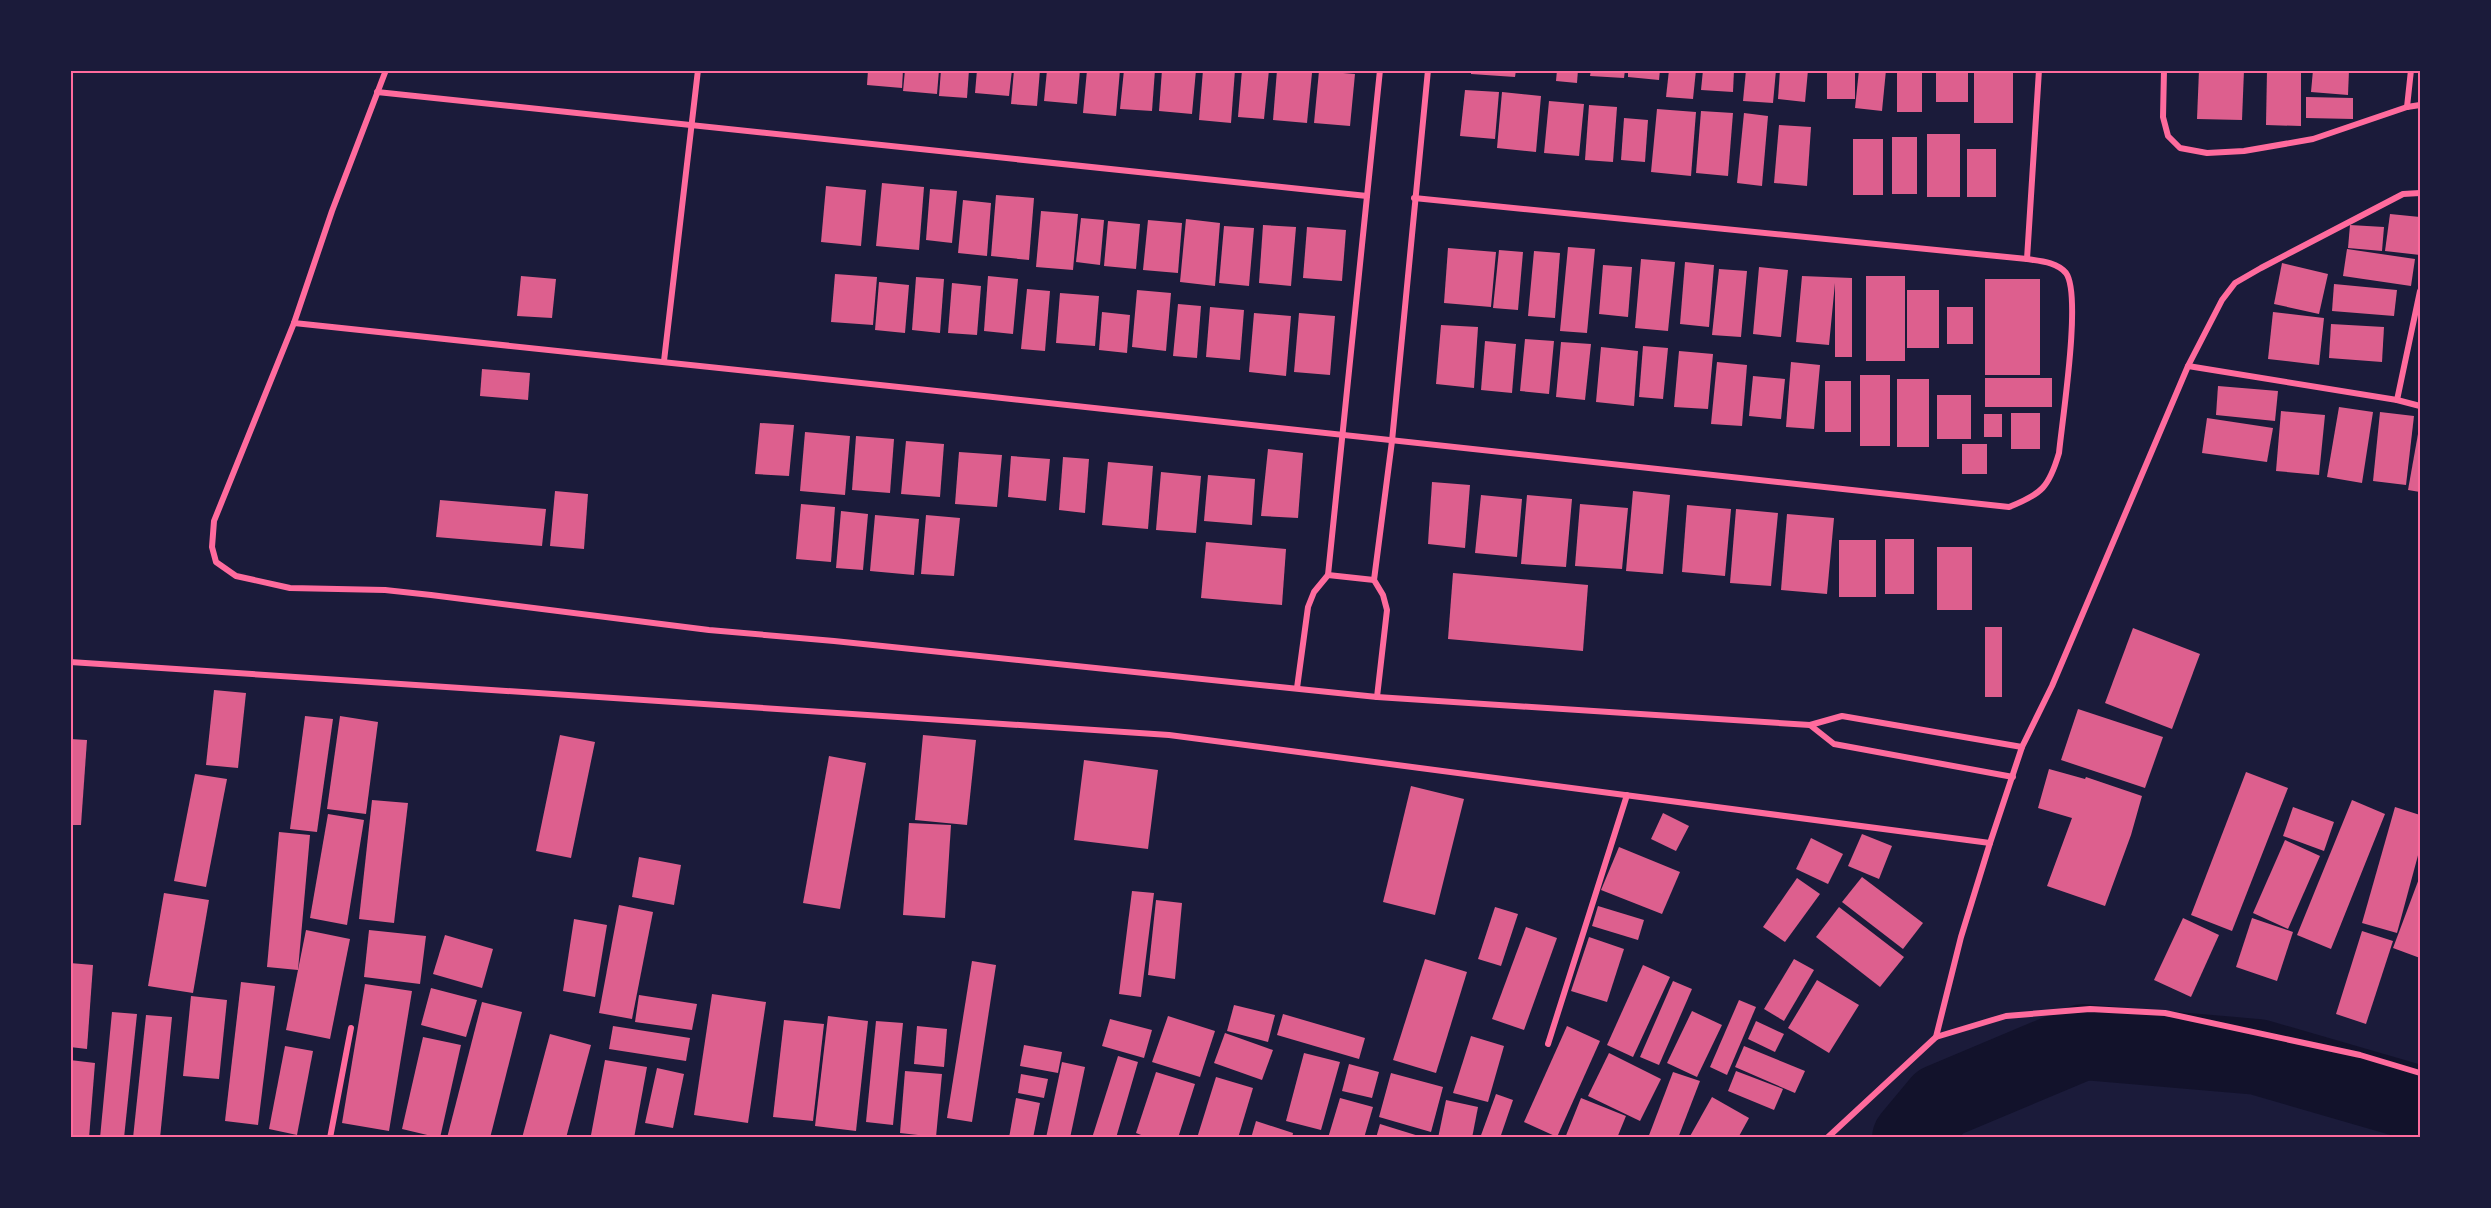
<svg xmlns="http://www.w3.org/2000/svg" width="2491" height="1208" font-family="Jost,sans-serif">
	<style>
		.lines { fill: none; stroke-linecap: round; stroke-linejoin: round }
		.river { stroke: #12122b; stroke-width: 76 }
		.building { fill: #dd5f8e }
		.minor { stroke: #ff6b9d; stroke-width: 6 }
		.neatline { fill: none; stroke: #ff6b9d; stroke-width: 2 }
	</style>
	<rect width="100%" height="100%" fill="#1b1b3a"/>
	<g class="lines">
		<!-- river -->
		<path class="river" d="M1910 1138 1940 1102 2083 1042 2258 1057 2420 1104"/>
	</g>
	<!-- building -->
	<g class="building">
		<path d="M868 70H903L902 88 867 85Z"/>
		<path d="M905 70H939L937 94 903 91Z"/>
		<path d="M941 70H969L967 98 939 96Z"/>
		<path d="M977 70H1012L1009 96 975 93Z"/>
		<path d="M1014 70H1040L1037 106 1011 104Z"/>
		<path d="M1047 70H1080L1077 104 1044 101Z"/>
		<path d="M1087 70H1120L1116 116 1083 113Z"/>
		<path d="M1124 70H1155L1152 111 1120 109Z"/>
		<path d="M1162 70H1196L1192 114 1159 111Z"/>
		<path d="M1203 70H1235L1231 123 1199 120Z"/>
		<path d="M1242 70H1269L1264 119 1238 117Z"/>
		<path d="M1277 70 1312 73 1307 123 1273 120Z"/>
		<path d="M1471 70H1516L1515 77 1471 74Z"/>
		<path d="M1557 70H1578L1577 83 1556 81Z"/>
		<path d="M1591 70H1625L1624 78 1590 76Z"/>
		<path d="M1628 70H1660L1659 80 1628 77Z"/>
		<path d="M1669 70H1696L1693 99 1666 97Z"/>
		<path d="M1703 70H1734L1733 92 1701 90Z"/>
		<path d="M1746 70H1776L1773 103 1743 101Z"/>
		<path d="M1780 70H1808L1805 102 1778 99Z"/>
		<rect x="1827" y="70" width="28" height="29"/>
		<path d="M1859 70H1886L1882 111 1855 108Z"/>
		<rect x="1897" y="70" width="25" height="42"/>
		<rect x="1936" y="70" width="32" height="32"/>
		<rect x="1974" y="70" width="39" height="53"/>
		<path d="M2199 70H2244L2242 120 2197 119Z"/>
		<path d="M2267 70H2301V126L2266 125Z"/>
		<path d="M2313 70H2349L2348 95 2311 92Z"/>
		<path d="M1319 71 1355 74 1350 126 1314 123Z"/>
		<path d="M1465 90 1499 92 1495 139 1460 136Z"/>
		<path d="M1502 92 1541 96 1536 152 1497 148Z"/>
		<path d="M2306 97 2353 98V119L2306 118Z"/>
		<path d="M1549 101 1584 104 1579 156 1544 153Z"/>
		<path d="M1589 105 1617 107 1613 162 1585 160Z"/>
		<path d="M1657 109 1696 112 1691 176 1651 172Z"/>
		<path d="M1701 111 1733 113 1728 176 1696 173Z"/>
		<path d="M1744 113 1768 116 1762 186 1737 183Z"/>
		<path d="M1624 118 1648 120 1645 162 1621 160Z"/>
		<path d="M1779 125 1811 127 1807 186 1774 183Z"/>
		<rect x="1927" y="134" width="33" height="63"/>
		<rect x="1892" y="137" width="25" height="57"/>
		<rect x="1853" y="139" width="30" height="56"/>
		<rect x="1967" y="149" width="29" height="48"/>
		<path d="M882 183 924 187 919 250 876 246Z"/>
		<path d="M826 186 866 190 861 246 821 242Z"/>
		<path d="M930 189 957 191 952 243 926 240Z"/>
		<path d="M996 195 1034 198 1029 260 991 256Z"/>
		<path d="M963 200 991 203 987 256 958 253Z"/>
		<path d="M1041 211 1078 214 1073 270 1036 267Z"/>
		<path d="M2390 214 2420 217V255L2385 251Z"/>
		<path d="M1081 218 1104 220 1100 265 1076 262Z"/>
		<path d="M1186 219 1220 223 1215 286 1180 282Z"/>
		<path d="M1148 220 1182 223 1178 273 1143 270Z"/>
		<path d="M1108 221 1140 224 1136 269 1104 266Z"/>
		<path d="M1263 225 1296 227 1291 286 1259 283Z"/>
		<path d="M2350 225 2384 227 2382 251 2348 248Z"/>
		<path d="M1224 226 1254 228 1249 286 1219 283Z"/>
		<path d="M1307 227 1346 230 1342 281 1303 278Z"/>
		<path d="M1568 247 1595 249 1587 333 1560 331Z"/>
		<path d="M1448 248 1496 252 1491 307 1444 303Z"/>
		<path d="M2347 249 2415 259 2411 286 2343 276Z"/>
		<path d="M1499 250 1523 252 1518 310 1493 308Z"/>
		<path d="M1534 251 1560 253 1555 318 1528 316Z"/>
		<path d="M1641 259 1675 262 1668 331 1635 328Z"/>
		<path d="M1685 262 1714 265 1709 327 1680 324Z"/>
		<path d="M2282 263 2328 274 2319 314 2274 304Z"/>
		<path d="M1603 265 1632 267 1628 317 1599 314Z"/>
		<path d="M1759 267 1788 270 1781 337 1753 334Z"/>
		<path d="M1719 269 1747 271 1741 337 1712 335Z"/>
		<path d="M835 274 877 277 873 325 831 322Z"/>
		<path d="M521 276 556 279 552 318 517 316Z"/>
		<path d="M988 276 1018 279 1013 334 984 331Z"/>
		<path d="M1802 276 1852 278V357H1835V283L1829 345 1796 342Z"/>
		<rect x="1866" y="276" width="39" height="85"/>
		<path d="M916 277 944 279 940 333 912 330Z"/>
		<rect x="1985" y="279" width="55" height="96"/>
		<path d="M879 282 909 285 905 333 875 330Z"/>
		<path d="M952 283 981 286 977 335 948 333Z"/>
		<path d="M2334 284 2397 290 2394 316 2332 311Z"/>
		<path d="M1027 289 1050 291 1045 351 1021 349Z"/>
		<path d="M1137 290 1171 293 1166 351 1132 347Z"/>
		<rect x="1907" y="290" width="32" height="58"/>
		<path d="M1060 293 1099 296 1095 346 1056 343Z"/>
		<path d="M1178 304 1201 306 1197 358 1173 356Z"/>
		<path d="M1210 307 1244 310 1240 360 1206 357Z"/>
		<rect x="1947" y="307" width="26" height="37"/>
		<path d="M1102 312 1130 315 1127 353 1099 350Z"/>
		<path d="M2273 312 2324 318 2319 365 2268 359Z"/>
		<path d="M1254 313 1291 316 1286 376 1249 372Z"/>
		<path d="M1299 313 1335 316 1330 375 1294 372Z"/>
		<path d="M2331 324 2384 327 2382 362 2329 358Z"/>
		<path d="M1441 325 1478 327 1474 388 1436 384Z"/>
		<path d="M1525 339 1554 341 1549 394 1520 391Z"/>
		<path d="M1485 341 1516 344 1512 393 1481 390Z"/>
		<path d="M1561 342 1591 344 1585 400 1556 397Z"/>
		<path d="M1643 346 1668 348 1663 399 1639 397Z"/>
		<path d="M1601 347 1638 351 1634 406 1596 402Z"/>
		<path d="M1679 351 1713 354 1708 409 1674 407Z"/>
		<path d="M1717 362 1747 365 1742 426 1711 424Z"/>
		<path d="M1791 362 1820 365 1814 429 1786 427Z"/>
		<path d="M482 369 530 373 528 400 480 396Z"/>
		<rect x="1860" y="375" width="30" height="71"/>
		<path d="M1753 376 1785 379 1781 419 1749 416Z"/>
		<rect x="1985" y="378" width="67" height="29"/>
		<rect x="1897" y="379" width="32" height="68"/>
		<rect x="1825" y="381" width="26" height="51"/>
		<path d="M2218 386 2278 391 2275 421 2216 415Z"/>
		<rect x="1937" y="395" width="34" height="44"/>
		<path d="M2339 407 2373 412 2362 483 2327 477Z"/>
		<path d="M2281 411 2325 415 2319 475 2276 471Z"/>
		<path d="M2380 412 2414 416 2406 485 2373 481Z"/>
		<rect x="2011" y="413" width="29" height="36"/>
		<rect x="1984" y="414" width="18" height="23"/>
		<path d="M2207 418 2273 428 2267 462 2202 453Z"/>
		<path d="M760 423 794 425 789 476 755 474Z"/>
		<path d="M805 432 850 436 845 495 800 491Z"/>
		<path d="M2418 434 2420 435V492L2408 490Z"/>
		<path d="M856 436 894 439 890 493 852 490Z"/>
		<path d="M906 441 944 444 940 497 901 494Z"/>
		<rect x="1962" y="444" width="25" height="30"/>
		<path d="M1268 449 1303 453 1298 518 1261 516Z"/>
		<path d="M959 452 1002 455 997 507 955 504Z"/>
		<path d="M1011 456 1050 459 1046 501 1008 497Z"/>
		<path d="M1063 457 1089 459 1085 513 1059 510Z"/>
		<path d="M1108 462 1153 466 1148 529 1102 525Z"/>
		<path d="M1161 472 1201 476 1196 533 1156 530Z"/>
		<path d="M1208 475 1255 479 1252 525 1204 521Z"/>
		<path d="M1432 482 1470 485 1465 548 1428 544Z"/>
		<path d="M555 491 588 494 584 549 550 546Z"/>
		<path d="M1633 491 1670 495 1663 574 1626 571Z"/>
		<path d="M1481 495 1522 499 1517 557 1475 553Z"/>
		<path d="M1527 495 1572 499 1566 567 1521 564Z"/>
		<path d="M440 500 546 509 542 546 436 537Z"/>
		<path d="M801 504 835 507 831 562 796 559Z"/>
		<path d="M1580 504 1628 508 1622 569 1575 566Z"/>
		<path d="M1687 505 1731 509 1725 576 1682 572Z"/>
		<path d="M1736 509 1778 513 1771 586 1730 583Z"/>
		<path d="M841 511 868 514 863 570 836 568Z"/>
		<path d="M1787 514 1834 518 1827 594 1781 590Z"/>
		<path d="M875 515 919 519 914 575 870 571Z"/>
		<path d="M926 515 960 518 954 576 921 574Z"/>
		<rect x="1885" y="539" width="29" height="55"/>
		<rect x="1839" y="540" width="37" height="57"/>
		<path d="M1206 542 1286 549 1282 605 1201 598Z"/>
		<rect x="1937" y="547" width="35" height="63"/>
		<path d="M1453 573 1588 585 1583 651 1448 639Z"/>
		<rect x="1985" y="627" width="17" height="70"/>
		<path d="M2133 628 2200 654 2172 729 2105 703Z"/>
		<path d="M214 690 246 693 238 768 206 765Z"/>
		<path d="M2078 709 2163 737 2145 788 2061 760Z"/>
		<path d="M305 716 333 719 317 832 290 829Z"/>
		<path d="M340 716 378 722 366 814 327 809Z"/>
		<path d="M560 735 595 742 571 858 536 851Z"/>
		<path d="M923 735 976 740 967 825 915 820Z"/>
		<path d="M70 739 87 740 81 825H70Z"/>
		<path d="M829 756 866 763 840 909 803 903Z"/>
		<path d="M1084 760 1158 770 1148 849 1074 840Z"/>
		<path d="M2049 769 2085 779 2086 777 2142 796 2131 835 2105 906 2047 886 2072 818 2038 808Z"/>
		<path d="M2246 772 2288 788 2232 931 2191 915Z"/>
		<path d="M195 774 227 779 206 887 174 881Z"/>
		<path d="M1411 786 1464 799 1435 915 1383 902Z"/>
		<path d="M372 800 408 803 394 923 359 919Z"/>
		<path d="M2352 800 2385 814 2331 949 2297 935Z"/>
		<path d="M2293 807 2334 822 2324 851 2283 836Z"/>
		<path d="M2395 807 2420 815V848L2397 933 2362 923Z"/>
		<path d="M1663 813 1689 826 1676 851 1651 839Z"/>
		<path d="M328 814 364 820 347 925 310 918Z"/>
		<path d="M909 823 951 825 945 918 903 915Z"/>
		<path d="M279 832 310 835 298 970 267 967Z"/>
		<path d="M1862 834 1892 846 1879 879 1848 866Z"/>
		<path d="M1811 838 1843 854 1828 884 1796 869Z"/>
		<path d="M2285 840 2320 856 2288 929 2253 913Z"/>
		<path d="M1619 847 1680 872 1662 914 1601 890Z"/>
		<path d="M639 857 681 865 674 905 632 897Z"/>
		<path d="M2420 876V958L2393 948Z"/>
		<path d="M1862 877 1923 923 1903 949 1842 902Z"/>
		<path d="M1797 878 1820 894 1785 942 1763 927Z"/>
		<path d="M1132 891 1154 893 1141 997 1119 994Z"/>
		<path d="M164 893 209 900 193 993 148 986Z"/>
		<path d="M1156 900 1182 903 1175 979 1148 975Z"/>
		<path d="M619 905 653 912 632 1019 599 1013Z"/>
		<path d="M1598 906 1644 920 1638 940 1592 926Z"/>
		<path d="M1495 907 1518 914 1501 966 1478 959Z"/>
		<path d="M1839 907 1904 957 1880 987 1816 937Z"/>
		<path d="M2183 918 2219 935 2191 997 2154 980Z"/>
		<path d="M2252 918 2293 932 2277 981 2236 967Z"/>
		<path d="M574 919 607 925 595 997 563 991Z"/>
		<path d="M1526 927 1557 938 1524 1030 1492 1019Z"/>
		<path d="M306 930 350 939 330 1039 286 1030Z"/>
		<path d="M369 930 426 936 420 984 364 977Z"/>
		<path d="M2362 931 2393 941 2366 1024 2336 1014Z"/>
		<path d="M445 935 493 949 482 988 433 974Z"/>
		<path d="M1589 937 1624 949 1607 1002 1571 991Z"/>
		<path d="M1425 959 1467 972 1436 1073 1393 1060Z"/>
		<path d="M1794 959 1814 970 1784 1021 1764 1009Z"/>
		<path d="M972 961 996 965 972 1122 947 1118Z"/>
		<path d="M70 963 93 965 87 1049 70 1047Z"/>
		<path d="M1643 965 1670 977 1633 1057 1607 1045Z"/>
		<path d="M1817 980 1859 1005 1829 1053 1788 1028Z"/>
		<path d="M1673 981 1692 989 1659 1065 1640 1057Z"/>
		<path d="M241 982 275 986 258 1125 225 1121Z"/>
		<path d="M365 984 412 991 389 1131 342 1123Z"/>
		<path d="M431 988 477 1000 466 1037 421 1025Z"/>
		<path d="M712 994 766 1002 748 1123 694 1115Z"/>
		<path d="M639 995 697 1004 692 1030 635 1022Z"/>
		<path d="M191 996 227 1000 219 1079 183 1076Z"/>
		<path d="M1739 1000 1756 1007 1727 1075 1710 1067Z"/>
		<path d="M482 1002 522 1012 490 1138H447Z"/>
		<path d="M1234 1005 1275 1015 1268 1042 1227 1031Z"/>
		<path d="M1692 1011 1722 1025 1697 1077 1667 1063Z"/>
		<path d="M112 1012 137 1014 124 1138H100Z"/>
		<path d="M1283 1014 1365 1038 1359 1059 1277 1035Z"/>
		<path d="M146 1015 172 1017 160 1138H133Z"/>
		<path d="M828 1016 868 1021 856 1131 815 1126Z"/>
		<path d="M1168 1016 1215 1031 1200 1077 1152 1062Z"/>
		<path d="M1110 1019 1152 1030 1144 1058 1102 1046Z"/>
		<path d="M784 1020 824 1024 813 1121 773 1117Z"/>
		<path d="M876 1021 903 1023 893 1125 866 1122Z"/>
		<path d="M1756 1021 1784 1034 1775 1052 1748 1039Z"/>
		<path d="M613 1026 690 1038 686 1061 609 1049Z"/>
		<path d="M917 1026 947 1029 944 1067 914 1064Z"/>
		<path d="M1567 1026 1600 1041 1557 1137 1524 1122Z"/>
		<path d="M1225 1033 1273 1050 1262 1080 1214 1063Z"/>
		<path d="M550 1034 591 1045 566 1138H522Z"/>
		<path d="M1471 1036 1504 1046 1488 1102 1453 1093Z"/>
		<path d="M423 1037 461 1045 440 1138 402 1129Z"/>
		<path d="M1024 1045 1062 1052 1058 1073 1020 1066Z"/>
		<path d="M285 1046 313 1051 297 1135 269 1129Z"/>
		<path d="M1744 1046 1805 1071 1795 1093 1735 1067Z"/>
		<path d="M1304 1053 1340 1062 1321 1130 1286 1121Z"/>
		<path d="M1609 1053 1661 1079 1640 1121 1588 1096Z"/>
		<path d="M1118 1056 1138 1062 1116 1138H1092Z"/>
		<path d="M70 1060 95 1063 89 1138H70Z"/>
		<path d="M605 1060 647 1067 634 1138H607L591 1135Z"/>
		<path d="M1062 1062 1085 1067 1070 1138H1046Z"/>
		<path d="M1349 1064 1379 1072 1372 1098 1342 1091Z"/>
		<path d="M657 1068 684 1074 673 1128 645 1123Z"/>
		<path d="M905 1071 942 1074 936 1137 900 1133Z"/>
		<path d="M1736 1071 1783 1089 1774 1110 1728 1091Z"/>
		<path d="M1156 1072 1195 1084 1178 1138H1149L1136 1133Z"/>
		<path d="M1673 1072 1700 1081 1678 1138H1648Z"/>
		<path d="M1391 1073 1443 1087 1431 1132 1379 1117Z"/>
		<path d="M1021 1074 1048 1079 1044 1098 1018 1093Z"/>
		<path d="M1216 1077 1253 1088 1238 1138H1197Z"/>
		<path d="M1496 1094 1513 1100 1500 1138H1480Z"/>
		<path d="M1712 1097 1749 1118 1738 1138H1689Z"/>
		<path d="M1016 1098 1040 1103 1033 1138H1009Z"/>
		<path d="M1340 1098 1373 1107 1364 1138H1328Z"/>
		<path d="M1581 1098 1626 1116 1617 1138H1565Z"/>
		<path d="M1446 1100 1478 1107 1472 1138H1438Z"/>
		<path d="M1256 1121 1293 1133 1292 1138H1251Z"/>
		<path d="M1380 1124 1422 1137V1138H1376Z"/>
	</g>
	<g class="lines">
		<!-- minor -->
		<g class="minor">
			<path d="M386 70 332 211 294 323 214 521 212 547 216 562 236 576 290 588 385 590 431 595 709 630 834 641 1377 697 1810 725 1834 744 2013 777"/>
			<path d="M2164 70 2163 117 2168 136 2180 148 2207 153 2244 151 2313 139 2407 107 2420 105"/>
			<path d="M377 92 1367 196"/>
			<path d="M2407 107 2411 70"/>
			<path d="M1414 198 2027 259"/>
			<path d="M294 323C866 382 1437 446 2009 507 2042 494 2049 487 2059 453 2062 421 2082 295 2066 273 2057 262 2040 261 2027 259L2039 70"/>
			<path d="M664 361 698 70"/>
			<path d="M2188 366 2397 400 2420 406"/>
			<path d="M2397 400 2420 291"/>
			<path d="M1328 575 1374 580"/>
			<path d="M70 662 1169 735 1990 843"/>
			<path d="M1297 688 1308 607 1314 592 1328 575 1380 70"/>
			<path d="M1377 697 1387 610 1383 595 1374 580 1392 441 1428 70"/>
			<path d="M1810 725 1842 716 2022 747"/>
			<path d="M1936 1037 2006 1016 2090 1009 2165 1013 2360 1055 2420 1073"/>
			<path d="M1548 1044 1627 795"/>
			<path d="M330 1138 351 1028"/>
			<path d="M1827 1138 1936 1037 1961 937 1990 843 2022 747 2052 686 2188 366 2222 300 2235 283 2261 268 2403 194 2420 193"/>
		</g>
	</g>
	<!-- border -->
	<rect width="2491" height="1208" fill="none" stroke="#1b1b3a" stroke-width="144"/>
	<rect x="72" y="72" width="2347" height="1064" class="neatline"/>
</svg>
